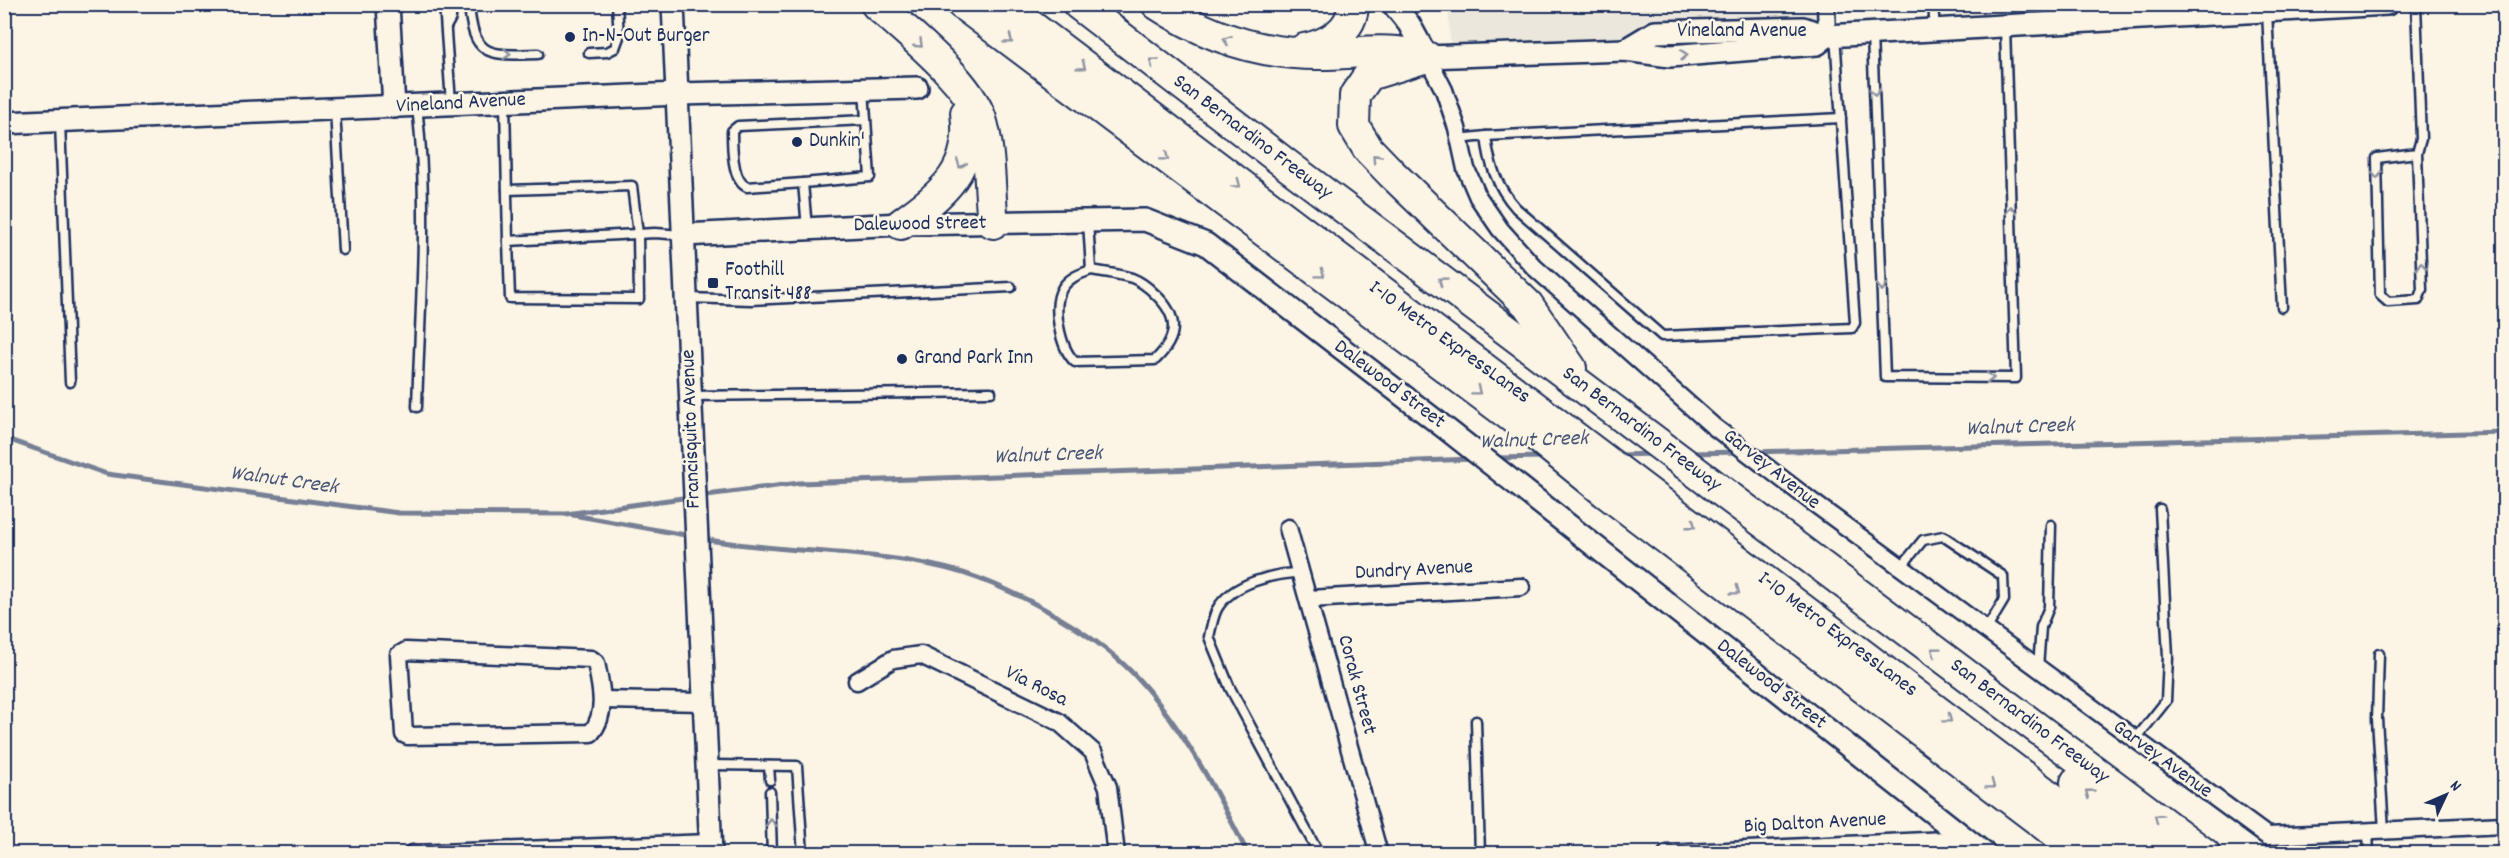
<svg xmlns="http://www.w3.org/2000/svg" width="2509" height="858" font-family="Dekko,sans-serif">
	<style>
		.built { fill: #ece7dc }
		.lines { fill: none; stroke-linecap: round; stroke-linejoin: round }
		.stream { stroke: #767f94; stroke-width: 5 }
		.service-casing { stroke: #1b2f5e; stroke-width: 13 }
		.minor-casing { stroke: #1b2f5e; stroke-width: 21 }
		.tertiary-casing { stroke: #1b2f5e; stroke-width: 26 }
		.motorway-casing { stroke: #1b2f5e; stroke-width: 34 }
		.service { stroke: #fcf5e5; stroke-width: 8 }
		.minor { stroke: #fcf5e5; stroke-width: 16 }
		.tertiary { stroke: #fcf5e5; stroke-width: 21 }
		.motorway { stroke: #fcf5e5; stroke-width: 30 }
		.oneway { stroke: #8c92a2 }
		.poi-dot { fill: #1b2f5e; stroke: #fcf5e5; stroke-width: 2 }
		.labels { text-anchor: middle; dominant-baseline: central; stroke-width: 5; stroke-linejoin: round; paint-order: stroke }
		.street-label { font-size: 21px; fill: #1b2f5e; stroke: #fcf5e5 }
		.poi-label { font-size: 21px; fill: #1b2f5e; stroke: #fcf5e5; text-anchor: start }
		.water-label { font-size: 22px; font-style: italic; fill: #485779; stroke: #fcf5e5 }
	</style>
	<rect width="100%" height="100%" fill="#fcf5e5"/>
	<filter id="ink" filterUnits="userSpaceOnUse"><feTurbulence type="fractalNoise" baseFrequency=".0167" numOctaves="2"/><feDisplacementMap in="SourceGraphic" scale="12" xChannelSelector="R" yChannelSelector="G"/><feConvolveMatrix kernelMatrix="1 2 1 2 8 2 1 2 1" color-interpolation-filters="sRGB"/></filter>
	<g filter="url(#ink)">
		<!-- built -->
		<path class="built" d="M1448 5H1826L1817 44 1451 55Z"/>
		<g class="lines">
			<!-- stream -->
			<g class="stream">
				<path d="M4 438 107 474 399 513 566 514 690 497"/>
				<path d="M1753 452 2504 432"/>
				<path d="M1690 453 1741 452"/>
				<path d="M1618 455 1654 454"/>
				<path d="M1496 458 1543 457"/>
				<path d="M699 496 799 483 1474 459"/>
				<path d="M573 515 691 536"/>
				<path d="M703 539C764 550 826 550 888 558 912 561 940 566 963 573 1019 591 1101 636 1140 681 1185 731 1218 794 1248 854"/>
			</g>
			<defs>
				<g id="service">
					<path d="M444 4 451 103"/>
					<path d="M469 4C473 59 490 55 538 54"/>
					<path d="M1933 4 1935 30"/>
					<path d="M2416 4 2421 139 2417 153 2422 290 2418 300 2388 302 2380 295 2377 158 2417 153"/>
					<path d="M2267 12 2282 307"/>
					<path d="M446 27 451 18V4"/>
					<path d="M1872 34 1885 377 2016 378 2005 27"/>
					<path d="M589 53 607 52 615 48 619 37 617 4"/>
					<path d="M505 103 508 241 655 233 683 235"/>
					<path d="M335 110 343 250"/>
					<path d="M60 122 70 382"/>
					<path d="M1486 136 1841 118"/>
					<path d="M1459 139 1486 136C1489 164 1497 187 1516 208L1662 336 1852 328 1855 323 1835 35"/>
					<path d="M803 183 747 187C732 181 732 146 732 131L738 126 866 120"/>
					<path d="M507 190 632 186 638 234 639 299 510 298 508 241"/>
					<path d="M1088 221 1091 270C1080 274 1070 277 1063 287 1051 305 1060 348 1075 362L1155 360C1179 337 1179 316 1155 294 1149 288 1140 281 1132 278 1119 274 1104 272 1091 270"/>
					<path d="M807 228 803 183 870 177 864 90"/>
					<path d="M687 298 751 300 1011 287"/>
					<path d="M691 396 991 392"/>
					<path d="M417 407C420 308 429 206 417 107"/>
					<path d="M1901 567 1923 540 1943 536 2003 576 2004 600 1986 630"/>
					<path d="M1301 573C1274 573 1232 583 1217 609 1213 617 1211 628 1209 637L1230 688 1319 854"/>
					<path d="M2379 654 2377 719 2384 830"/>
					<path d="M2038 668 2041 627 2049 607 2051 525"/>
					<path d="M1476 721 1480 854"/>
					<path d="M2135 740 2166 701 2168 657 2160 509"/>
					<path d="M709 765 797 766 803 854"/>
					<path d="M769 766 770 780"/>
					<path d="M770 792 772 854"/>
					<path d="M2368 831 2369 854"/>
				</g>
				<g id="minor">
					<path d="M1826 4 1827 36"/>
					<path d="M2077 4 2078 23"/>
					<path d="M1427 57 1444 90 1457 128 1466 169 1478 197 1500 229 1534 267 1713 426 1811 501 2267 836 2504 825"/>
					<path d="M1288 528 1379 854"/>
					<path d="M1309 599 1521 587"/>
					<path d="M406 651 591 659 596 663C601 687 608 713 591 733L408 736 404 734 399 655Z"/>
					<path d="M857 681 893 659 921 655 1059 722 1093 752 1108 787 1116 854"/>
					<path d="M603 700 703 702"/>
					<path d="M412 854 710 843"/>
					<path d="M1667 854 1965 839"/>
				</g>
				<g id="tertiary">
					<path d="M388 4 394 107"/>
					<path d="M673 4 711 854"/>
					<path d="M1393 4 1409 24 1427 57 1625 50 1670 56 1817 44 1827 36"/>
					<path d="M1625 50 1655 32 1803 28 1827 36 2387 4"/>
					<path d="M4 123 678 94 917 88"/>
					<path d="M684 235 901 224 1145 220 1206 244 1449 431 1985 854"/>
				</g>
				<g id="motorway">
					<path d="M876 4C906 31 969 81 981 119 991 151 989 189 993 223"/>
					<path d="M962 4 1529 430 1605 492 2083 854"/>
					<path d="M1002 4 2126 854"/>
					<path d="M1078 4 1287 165 2205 854"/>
					<path d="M1157 4C1207 37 1262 55 1322 54 1351 54 1381 48 1410 54"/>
					<path d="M1304 49C1327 45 1353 31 1353 4"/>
					<path d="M1427 57 1369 75 1355 95 1354 126 1368 149 1392 174 1528 305 1571 368"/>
					<path d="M901 224C943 193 974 171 966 113"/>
					<path d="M2076 782 2170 854"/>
				</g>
			</defs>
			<!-- service casing -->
			<use href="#service" class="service-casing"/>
			<!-- minor casing -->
			<use href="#minor" class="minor-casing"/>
			<!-- tertiary casing -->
			<use href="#tertiary" class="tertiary-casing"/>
			<!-- motorway casing -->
			<use href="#motorway" class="motorway-casing"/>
			<!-- service -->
			<use href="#service" class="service"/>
			<!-- minor -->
			<use href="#minor" class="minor"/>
			<!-- tertiary -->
			<use href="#tertiary" class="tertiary"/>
			<!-- motorway -->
			<use href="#motorway" class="motorway"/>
		</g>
		<!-- one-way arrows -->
		<defs><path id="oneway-chevron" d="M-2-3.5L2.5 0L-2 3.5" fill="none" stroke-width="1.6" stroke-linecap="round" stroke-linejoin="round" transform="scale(1.5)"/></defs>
		<g class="oneway">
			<use href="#oneway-chevron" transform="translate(1009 40) rotate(37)"/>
			<use href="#oneway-chevron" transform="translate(1227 40) rotate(-159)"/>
			<use href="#oneway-chevron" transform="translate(919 44) rotate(44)"/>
			<use href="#oneway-chevron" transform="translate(507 54) rotate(4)"/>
			<use href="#oneway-chevron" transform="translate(1684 55) rotate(-4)"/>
			<use href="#oneway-chevron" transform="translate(1153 62) rotate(-142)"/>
			<use href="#oneway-chevron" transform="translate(1082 66) rotate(37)"/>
			<use href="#oneway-chevron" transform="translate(1875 92) rotate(88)"/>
			<use href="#oneway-chevron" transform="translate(1165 157) rotate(37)"/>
			<use href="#oneway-chevron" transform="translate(1376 158) rotate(-134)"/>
			<use href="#oneway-chevron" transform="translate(961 164) rotate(112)"/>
			<use href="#oneway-chevron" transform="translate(2377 175) rotate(88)"/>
			<use href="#oneway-chevron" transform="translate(1237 184) rotate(37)"/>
			<use href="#oneway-chevron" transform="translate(2011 210) rotate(-92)"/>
			<use href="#oneway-chevron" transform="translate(2421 266) rotate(-92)"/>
			<use href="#oneway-chevron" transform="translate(1321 274) rotate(37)"/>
			<use href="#oneway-chevron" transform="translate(1442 281) rotate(-143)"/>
			<use href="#oneway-chevron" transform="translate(1882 287) rotate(88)"/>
			<use href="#oneway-chevron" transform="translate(1990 378)"/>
			<use href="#oneway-chevron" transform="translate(1477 391) rotate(37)"/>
			<use href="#oneway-chevron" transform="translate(1692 525) rotate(38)"/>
			<use href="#oneway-chevron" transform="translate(1736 591) rotate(37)"/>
			<use href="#oneway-chevron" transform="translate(1935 651) rotate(-143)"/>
			<use href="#oneway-chevron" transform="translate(1948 719) rotate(37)"/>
			<use href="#oneway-chevron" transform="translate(1991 785) rotate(37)"/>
			<use href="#oneway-chevron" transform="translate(2089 793) rotate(-143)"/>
			<use href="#oneway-chevron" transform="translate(2158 818) rotate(-143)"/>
			<use href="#oneway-chevron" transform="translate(771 823) rotate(-92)"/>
		</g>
	</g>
	<!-- markers -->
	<g class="poi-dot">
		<circle cx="570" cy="37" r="6"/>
		<circle cx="797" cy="142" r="6"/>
		<rect x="707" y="277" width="12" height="12" rx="3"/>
		<circle cx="902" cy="359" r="6"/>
	</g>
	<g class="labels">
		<!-- street labels -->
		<g class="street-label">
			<text x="1742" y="32">Vineland Avenue</text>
			<text transform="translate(461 104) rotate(-3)">Vineland Avenue</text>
			<text transform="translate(1252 138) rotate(37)">San Bernardino Freeway</text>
			<text transform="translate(920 225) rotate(-1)">Dalewood Street</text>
			<text transform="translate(1449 343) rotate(36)">I-10 Metro ExpressLanes</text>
			<text transform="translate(1389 385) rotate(37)">Dalewood Street</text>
			<text transform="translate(692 429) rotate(-92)">Francisquito Avenue</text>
			<text transform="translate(1641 430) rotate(37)">San Bernardino Freeway</text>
			<text transform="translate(1771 470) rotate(38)">Garvey Avenue</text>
			<text transform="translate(1414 571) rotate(-3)">Dundry Avenue</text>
			<text transform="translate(1837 635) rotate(37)">I-10 Metro ExpressLanes</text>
			<text transform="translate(1356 685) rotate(75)">Corak Street</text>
			<text transform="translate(1771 685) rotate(38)">Dalewood Street</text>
			<text transform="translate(1036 687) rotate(27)">Via Rosa</text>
			<text transform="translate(2029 722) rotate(37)">San Bernardino Freeway</text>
			<text transform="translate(2162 760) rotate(36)">Garvey Avenue</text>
			<text transform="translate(1815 824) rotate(-3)">Big Dalton Avenue</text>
		</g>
		<!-- poi labels -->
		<g class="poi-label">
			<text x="582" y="37">In-N-Out Burger</text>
			<text x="809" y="142">Dunkin'</text>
			<text x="725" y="271">Foothill<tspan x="725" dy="24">Transit 488</tspan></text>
			<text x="914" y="359">Grand Park Inn</text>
		</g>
		<!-- water labels -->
		<g class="water-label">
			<text transform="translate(2020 428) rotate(-2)">Walnut Creek</text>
			<text transform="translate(1534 441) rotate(-2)">Walnut Creek</text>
			<text transform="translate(1048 456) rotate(-2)">Walnut Creek</text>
			<text transform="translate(284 481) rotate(8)">Walnut Creek</text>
		</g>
	</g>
	<!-- margin -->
	<rect width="2509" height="858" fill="none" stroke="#fcf5e5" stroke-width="24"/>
	<rect x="12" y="12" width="2485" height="834" fill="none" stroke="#1b2f5e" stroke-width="2" filter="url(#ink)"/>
	<!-- north arrow -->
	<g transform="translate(2446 795) rotate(46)" stroke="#fcf5e5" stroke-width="4.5" paint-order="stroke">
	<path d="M0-4.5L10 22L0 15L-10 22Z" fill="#1b2f5e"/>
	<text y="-9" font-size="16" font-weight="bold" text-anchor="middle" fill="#1b2f5e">N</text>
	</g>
</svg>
